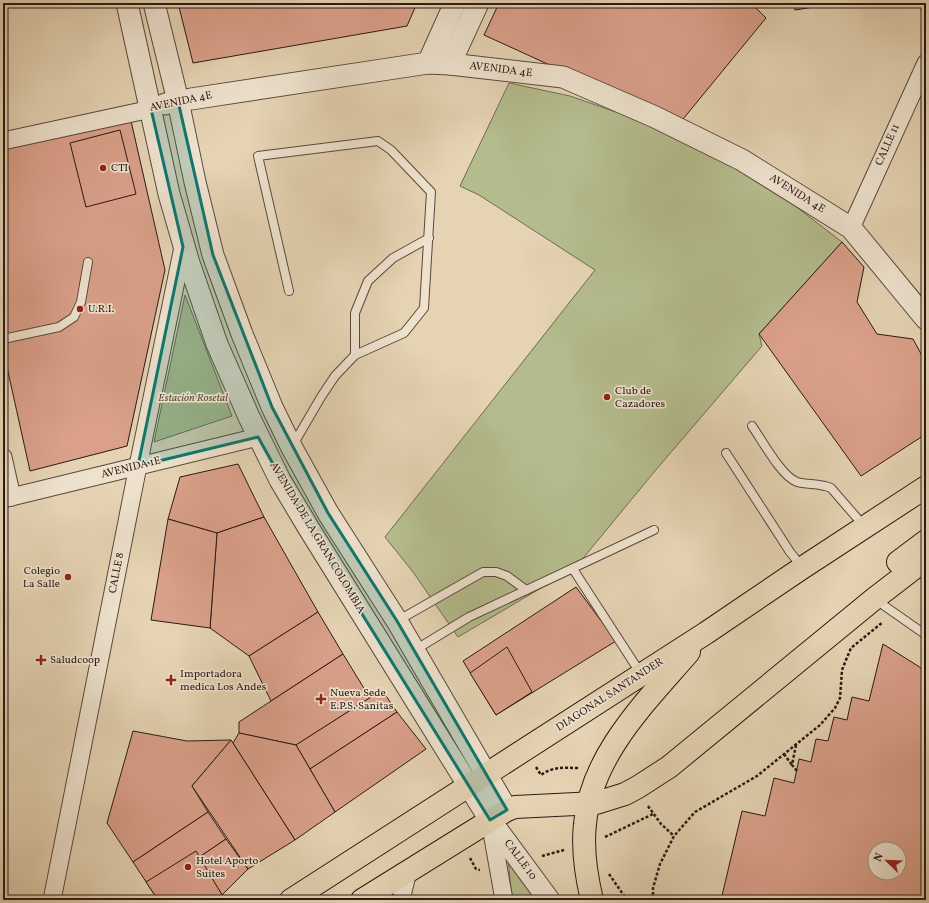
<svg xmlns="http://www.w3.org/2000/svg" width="929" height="903" font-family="Vollkorn,serif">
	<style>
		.green { fill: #b4bc8d; stroke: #6f6b51 }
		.building { fill: #daa08a; stroke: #2a1a15; fill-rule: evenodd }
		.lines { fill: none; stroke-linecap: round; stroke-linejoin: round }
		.service-casing { stroke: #59483c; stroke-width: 10 }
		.minor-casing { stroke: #59483c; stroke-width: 19 }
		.tertiary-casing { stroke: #59483c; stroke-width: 23 }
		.primary-casing { stroke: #2a1a15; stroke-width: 24 }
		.path { stroke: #2a1a15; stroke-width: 2.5; stroke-dasharray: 3 2; stroke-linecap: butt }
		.service { stroke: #eee2ce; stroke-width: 8 }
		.minor { stroke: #eee2ce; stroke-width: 17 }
		.tertiary { stroke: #eee2ce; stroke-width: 21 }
		.primary { stroke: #e5d3b3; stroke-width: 22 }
		.marked { fill: #0f766e; fill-opacity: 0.2; stroke: #0f766e; stroke-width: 3; stroke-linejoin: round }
		.poi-dot { fill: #8f2418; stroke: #eee2ce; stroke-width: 1.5 }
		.labels { text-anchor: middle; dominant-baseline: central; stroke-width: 3.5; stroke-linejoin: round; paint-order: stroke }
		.street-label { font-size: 11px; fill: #2a1a15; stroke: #eee2ce }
		.poi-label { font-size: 11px; fill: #2a1a15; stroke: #eee2ce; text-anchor: start }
		.park-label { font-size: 11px; font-style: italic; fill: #534b39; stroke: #eee2ce }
	</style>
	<rect width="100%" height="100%" fill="#e5d3b3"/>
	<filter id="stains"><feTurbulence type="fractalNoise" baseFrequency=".005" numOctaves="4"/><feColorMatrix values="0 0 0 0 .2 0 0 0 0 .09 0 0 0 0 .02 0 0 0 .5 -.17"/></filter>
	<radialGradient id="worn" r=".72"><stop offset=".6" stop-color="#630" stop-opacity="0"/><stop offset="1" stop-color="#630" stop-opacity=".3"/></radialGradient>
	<!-- green -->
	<g class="green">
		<path d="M509 83 570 96 694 139 794 205 842 242 759 334 762 346 655 471 575 568 458 637 413 572 385 537 595 270 479 195 460 186Z"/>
		<path d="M185 295 232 416 154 442Z"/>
		<path d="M508 858 546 900H512Z"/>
	</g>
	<!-- building -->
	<g class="building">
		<path d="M178 3H417L407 26 193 63Z"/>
		<path d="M499 3H751L766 18 679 124 484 35Z"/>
		<path d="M794 3H839L795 10Z"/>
		<path d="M131 121 165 270 127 446 30 471 3 349V149Z"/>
		<path d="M120 130 136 194 86 207 70 143Z"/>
		<path d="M842 242 864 267 857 302 877 334 913 339 926 363V434L861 476 759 334Z"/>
		<path d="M238 464 264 517 217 533 168 519 180 477Z"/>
		<path d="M264 517 318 612 249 656 210 628 217 533Z"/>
		<path d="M168 519 217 533 210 628 151 620Z"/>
		<path d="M576 587 616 641 496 715 463 661Z"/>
		<path d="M318 612 343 654 271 701 249 656Z"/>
		<path d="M883 644 926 671V900H721L742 811 765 816 774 778 794 783 799 759 811 762 816 739 828 741 834 717 847 720 852 697 869 701ZM875 849H899V873H875Z"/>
		<path d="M507 647 532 692 496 715 470 673Z"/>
		<path d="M343 654 370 698 296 745 239 733V722Z"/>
		<path d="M382 690 397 712 310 769 296 745Z"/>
		<path d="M397 712 426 749 335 812 310 769Z"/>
		<path d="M133 731 187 741 231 740 192 786 208 812 133 862 107 823Z"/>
		<path d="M239 733 296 745 335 812 295 840 233 743Z"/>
		<path d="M231 740 295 840 248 869 192 786Z"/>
		<path d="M208 812 226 839 198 858 222 895 214 900H158L133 862Z"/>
		<path d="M226 839 248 869 222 895 198 858Z"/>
		<path d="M196 851 222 895 214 900H158L146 882Z"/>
	</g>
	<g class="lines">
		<defs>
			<g id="service">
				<path d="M289 291 258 156 378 141 391 150 431 192 424 308 404 333 355 355 335 376 321 397 293 445"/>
				<path d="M3 339 59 327 74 317 81 302 88 262"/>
				<path d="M355 355V313L368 281 393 258 429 238"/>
				<path d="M752 426C762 440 781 476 797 482 808 485 820 483 831 488L864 526"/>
				<path d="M726 453 790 552 802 567"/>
				<path d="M573 569 641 674"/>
				<path d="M876 600 926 635"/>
				<path d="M397 621 483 572H496L507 576 526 590"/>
				<path d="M415 650 469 617 654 530"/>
			</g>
			<g id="minor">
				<path d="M3 141 151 109"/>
				<path d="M851 228 926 63"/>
				<path d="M3 457 12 497"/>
				<path d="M3 499 258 437"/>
				<path d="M490 821 504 900"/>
				<path d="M52 900 138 466 183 247"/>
				<path d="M401 900 408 871"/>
			</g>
			<g id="tertiary">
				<path d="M127 3 169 194 189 263 217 344 249 417 280 480 308 527 490 820 549 900"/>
				<path d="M154 3 178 101 195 182 213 255 242 334 272 407 292 448 328 513 397 621 507 810"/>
				<path d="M428 63 455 3"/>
				<path d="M450 64 478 3"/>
				<path d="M165 104 191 99 428 63 450 64 563 77 655 117 742 160 851 228 926 319"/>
			</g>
			<g id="primary">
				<path d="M898 562 926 541"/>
				<path d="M291 900 706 633 802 568 926 487"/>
				<path d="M362 900 507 810 515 807 596 803 625 794 638 787 669 767 874 599 926 559"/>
				<path d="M592 900C586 875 582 850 585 824 591 755 646 702 689 652"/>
			</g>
		</defs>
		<!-- service casing -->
		<use href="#service" class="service-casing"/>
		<!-- minor casing -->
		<use href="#minor" class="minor-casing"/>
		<!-- tertiary casing -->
		<use href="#tertiary" class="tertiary-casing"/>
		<!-- primary casing -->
		<use href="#primary" class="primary-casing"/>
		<!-- path -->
		<g class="path">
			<path d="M796 745 792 765 797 771"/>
			<path d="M784 754 792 765"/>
			<path d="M536 767 541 775C553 766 565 768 579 768"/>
			<path d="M648 806 661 824 674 836"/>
			<path d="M605 837 653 814"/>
			<path d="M542 856 564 850"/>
			<path d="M470 858 476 869 480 870"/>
			<path d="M609 874 627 900"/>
			<path d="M653 900V888L660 864 674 836 695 812 757 776 820 725 835 708 840 698 842 670 846 660 851 648 883 622"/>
		</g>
		<!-- service -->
		<use href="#service" class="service"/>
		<!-- minor -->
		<use href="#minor" class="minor"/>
		<!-- tertiary -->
		<use href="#tertiary" class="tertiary"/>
		<!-- primary -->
		<use href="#primary" class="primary"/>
	</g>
	<!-- marked area -->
	<path class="marked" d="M178 101 213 255 272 407 328 513 397 621 507 810 490 820 308 527 258 437 138 466 183 247 151 109Z"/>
	<!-- markers -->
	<g class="poi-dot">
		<circle cx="103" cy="168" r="4"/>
		<circle cx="80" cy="309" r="4"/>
		<circle cx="607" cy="397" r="4"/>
		<circle cx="68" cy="577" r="4"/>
		<path d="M39 654h4v4h4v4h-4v4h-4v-4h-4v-4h4z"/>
		<path d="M169 674h4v4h4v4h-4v4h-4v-4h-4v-4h4z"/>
		<path d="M319 693h4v4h4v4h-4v4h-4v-4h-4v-4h4z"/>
		<circle cx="188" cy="867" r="4"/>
	</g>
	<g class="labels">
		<!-- street labels -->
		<g class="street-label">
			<text transform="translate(501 70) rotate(7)">AVENIDA 4E</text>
			<text transform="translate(181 102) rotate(-12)">AVENIDA 4E</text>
			<text transform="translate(888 145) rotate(-66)">CALLE 11</text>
			<text transform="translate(797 194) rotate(32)">AVENIDA 4E</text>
			<text transform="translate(131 468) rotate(-14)">AVENIDA 1E</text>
			<text transform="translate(317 538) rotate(59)">AVENIDA DE LA GRAN COLOMBIA</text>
			<text transform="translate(117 573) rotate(-79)">CALLE 8</text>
			<text transform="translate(610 695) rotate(-33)">DIAGONAL SANTANDER</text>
			<text transform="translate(520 860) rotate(53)">CALLE 10</text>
		</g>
		<!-- poi labels -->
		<g class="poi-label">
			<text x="111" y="168">CTI</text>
			<text x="88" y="309">U.R.I.</text>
			<text x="615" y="391">Club de<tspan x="615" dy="13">Cazadores</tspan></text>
			<text x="60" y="571" text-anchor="end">Colegio<tspan x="60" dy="13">La Salle</tspan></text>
			<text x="50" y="660">Saludcoop</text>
			<text x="180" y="674">Importadora<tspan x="180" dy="13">medica Los Andes</tspan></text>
			<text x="330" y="693">Nueva Sede<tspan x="330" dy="13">E.P.S. Sanitas</tspan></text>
			<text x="196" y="861">Hotel Aporto<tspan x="196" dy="13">Suites</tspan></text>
		</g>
		<!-- park labels -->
		<g class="park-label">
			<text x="193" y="398">Estación Rosetal</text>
		</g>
	</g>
	<!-- margin -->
	<rect width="929" height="903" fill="none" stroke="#e5d3b3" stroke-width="16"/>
	<rect x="4" y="4" width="921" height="895" fill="none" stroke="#2a1a15" stroke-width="2"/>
	<rect x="8" y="8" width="913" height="887" fill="none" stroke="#2a1a15"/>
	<!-- north arrow -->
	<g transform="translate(887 861) rotate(293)"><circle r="19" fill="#eee2ce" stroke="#a09284"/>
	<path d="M0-3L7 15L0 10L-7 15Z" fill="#8f2418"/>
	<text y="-6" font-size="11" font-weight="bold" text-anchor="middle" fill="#2a1a15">N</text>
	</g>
	<rect width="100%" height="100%" filter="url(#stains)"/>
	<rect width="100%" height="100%" fill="url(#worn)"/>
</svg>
